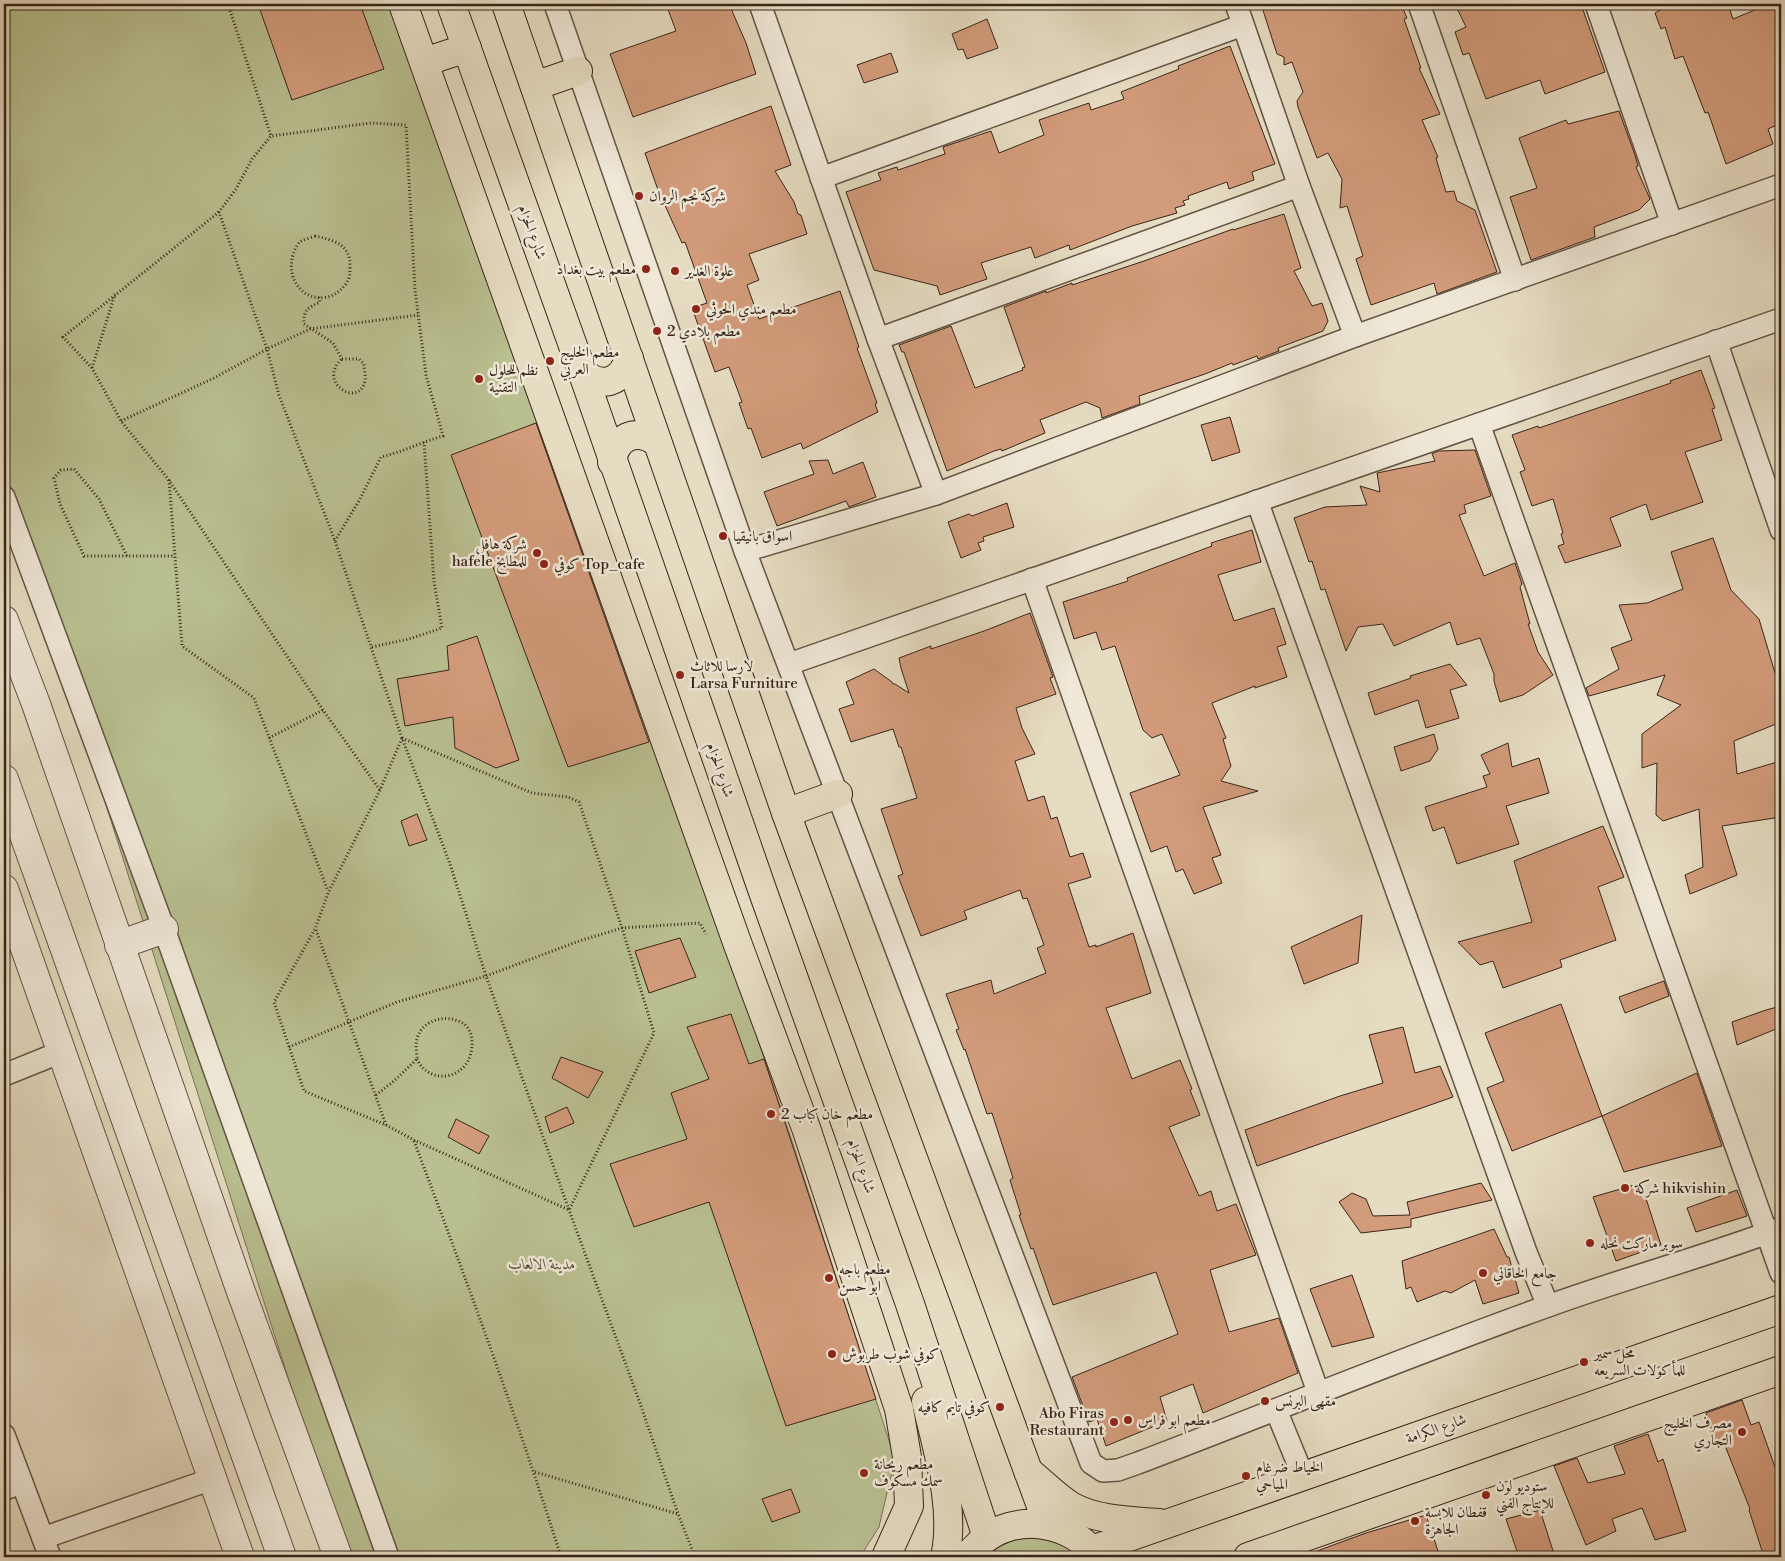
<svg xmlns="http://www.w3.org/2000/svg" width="1785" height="1561" font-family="'Libre Bodoni',Amiri,serif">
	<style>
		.green { fill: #b9bf90; stroke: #787255 }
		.building { fill: #d29b7b; stroke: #38261a }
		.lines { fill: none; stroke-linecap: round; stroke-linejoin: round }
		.minor-casing { stroke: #645444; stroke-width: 24 }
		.tertiary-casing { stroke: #645444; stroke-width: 30 }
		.primary-casing { stroke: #38261a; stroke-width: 30 }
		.path { stroke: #38261a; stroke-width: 3; stroke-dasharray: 1 2.5; stroke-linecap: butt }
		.minor { stroke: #efe8d7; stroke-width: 21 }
		.tertiary { stroke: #efe8d7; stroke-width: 28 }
		.primary { stroke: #e6dcc2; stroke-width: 28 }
		.poi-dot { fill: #8f2418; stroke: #efe8d7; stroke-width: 2 }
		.labels { text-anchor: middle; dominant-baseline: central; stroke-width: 5; stroke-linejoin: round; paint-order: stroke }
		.poi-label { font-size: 15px; fill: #38261a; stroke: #efe8d7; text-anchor: start }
		.street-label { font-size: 15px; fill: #38261a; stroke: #efe8d7 }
		.park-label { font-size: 15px; font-style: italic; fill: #584c38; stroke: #efe8d7 }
	</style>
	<rect width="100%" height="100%" fill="#e6dcc2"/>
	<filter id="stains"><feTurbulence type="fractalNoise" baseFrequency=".004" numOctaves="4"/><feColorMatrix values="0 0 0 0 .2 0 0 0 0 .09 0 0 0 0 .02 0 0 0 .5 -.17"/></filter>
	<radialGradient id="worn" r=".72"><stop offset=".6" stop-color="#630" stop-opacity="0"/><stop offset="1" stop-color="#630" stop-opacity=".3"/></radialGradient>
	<!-- green -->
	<g class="green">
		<path d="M4 4H390L721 931 793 1144 895 1459 879 1527 860 1557H345L4 484Z"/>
		<path d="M1034 1536C1052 1539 1068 1543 1081 1557H987C1000 1543 1015 1539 1034 1536Z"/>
	</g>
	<!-- building -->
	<g class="building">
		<path d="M258 4H360L384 69 292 100Z"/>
		<path d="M666 4H729L746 43 756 74 633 117 610 54 676 31Z"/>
		<path d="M1261 4H1401L1407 18 1404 19 1421 68H1419L1440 114 1422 120 1438 157 1436 158 1446 192 1454 191 1457 201 1475 210 1497 272 1437 294 1434 283 1371 305 1356 259 1363 256 1347 206 1340 208 1342 179 1328 153 1317 158 1298 107 1297 101 1303 92 1292 62 1284 65V57L1277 54Z"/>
		<path d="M1455 4H1581L1605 72 1545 94 1540 80 1486 99 1469 53 1463 55 1455 32 1466 27Z"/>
		<path d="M1670 4H1728L1733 19 1769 4H1781V123L1768 129 1773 144 1726 164 1708 112 1705 113 1683 56 1675 59 1665 27 1661 29 1655 13Z"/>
		<path d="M987 19 998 48 967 59 963 49 958 50 952 34Z"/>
		<path d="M1230 46 1275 164 1252 172 1254 180 1229 189 1227 182 1188 196 1189 199 1183 201 1185 205 1175 208 1177 213 1132 226 1070 250 1069 245 1035 258 1031 247 981 263 987 279 940 295 937 286 874 270 846 192 881 180 878 173 897 167 898 170 945 154 943 147 991 131 999 153 1044 135 1039 120 1089 103 1091 110 1124 99 1121 92 1179 69 1178 66Z"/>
		<path d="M891 53 898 72 864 83 857 65Z"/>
		<path d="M771 106 791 165 775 171 794 202 798 214 801 215 807 234 749 254 759 280 747 285 759 319 840 291 859 347 857 348 877 403 875 404 878 412 803 449 801 443 762 458 751 428 748 429 739 403 742 402 729 367 715 372 692 308 707 303 685 242 682 243 658 190 645 153Z"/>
		<path d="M1619 111 1635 155 1638 166 1636 167 1650 199 1639 210 1594 227 1595 237 1531 260 1510 197 1537 188 1519 138 1566 120 1568 124Z"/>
		<path d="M1284 214 1301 268 1294 271 1312 306 1322 303 1328 321 1323 331 1278 348 1279 351 1258 359 1257 356 1233 365 1232 363 1205 374 1139 396 1140 404 1102 418 1100 408 1086 402 1040 420 1045 433 1002 451 1001 449 994 451 947 471 904 352H902L899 345 951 326 975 388 1023 370 1022 368 1025 367 1004 307 1046 291V293L1072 283V285L1144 261 1233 229V230Z"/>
		<path d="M1701 370 1715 408 1712 409 1722 440 1685 452 1703 502 1651 520 1646 504 1610 518 1621 546 1565 563 1558 546 1564 544 1561 534 1563 533 1553 499 1532 506 1520 472 1525 470 1512 435 1538 426 1539 428 1671 383 1670 381Z"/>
		<path d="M1230 417 1240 452 1212 461 1201 425Z"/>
		<path d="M536 423 649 742 568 767 451 455Z"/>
		<path d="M1475 450 1491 496 1464 505 1466 513 1459 515 1484 576 1515 563 1522 584 1520 587 1530 624H1528L1538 652 1553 675 1523 695 1500 702 1494 681V674L1480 638 1457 645 1450 622 1394 646 1383 624 1358 627 1346 651 1325 589 1321 590 1312 561 1309 562 1294 518 1325 507 1367 505 1360 486 1380 492 1377 473 1435 461 1432 454 1438 451Z"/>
		<path d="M828 460 833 474 863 462 876 497 849 507 846 501 777 526 764 492 814 474 809 461Z"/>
		<path d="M1007 503 1014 527 983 537 984 541 978 543 981 550 961 558 948 522 969 514 972 516Z"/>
		<path d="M1252 530 1261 562 1218 575 1234 621 1274 608 1286 644 1277 647 1287 677 1255 688V686L1212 703 1226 738 1223 739 1231 766 1221 781 1258 791 1203 807 1221 855 1212 858 1222 883 1194 894 1183 869 1176 872 1167 846 1151 852 1130 793 1180 775 1162 734 1152 738 1143 730 1115 646 1102 650 1096 632 1074 639 1063 602 1128 581 1127 578 1212 546 1211 543Z"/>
		<path d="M1713 538 1731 590 1759 619 1781 693V722L1734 741 1737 774 1777 762 1781 776V817L1722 826 1737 875 1690 894 1685 875 1703 867 1699 809 1663 821 1656 815 1657 763 1642 768V734L1681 705 1657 695 1665 675 1589 696 1586 688 1619 669 1611 648 1632 640 1619 605 1647 603 1683 589 1671 552Z"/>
		<path d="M1030 613 1053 677 1050 678 1056 694 1016 708 1022 728 1035 754 1015 761 1028 801 1044 796 1051 819 1057 817 1070 857 1083 853 1091 877 1068 884 1089 947 1096 945V947L1133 933 1151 993 1106 1008 1132 1079 1180 1060 1192 1089 1190 1090 1200 1115 1169 1127 1199 1196 1211 1191 1217 1211 1236 1204 1256 1255 1210 1270 1229 1332 1279 1318 1298 1373 1203 1413 1193 1384 1160 1397 1167 1421 1106 1446 1097 1419 1089 1422 1072 1377 1178 1334 1156 1272 1053 1305 1033 1248 1031 1249 1019 1215H1021L1010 1180 1013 1178 992 1113 987 1114 965 1049 964 1050 956 1030 959 1029 946 994 991 980 994 994 1046 973 1037 948 1044 945 1027 898 1023 899 1020 890 964 911 967 919 921 936 898 876 903 874 881 809 917 798 901 747H899L893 729 851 742 839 709 854 704 846 682 874 669 892 682 893 684H895L909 693 901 668 899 658 931 646V649L984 631Z"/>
		<path d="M477 636 519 760 496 768 455 748 453 717 405 726 397 679 449 670 447 646Z"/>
		<path d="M1450 664 1467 685 1450 690 1459 718 1426 728 1418 700 1375 715 1368 693 1411 678 1410 676Z"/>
		<path d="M1434 734 1438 749 1430 761 1401 771 1394 747Z"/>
		<path d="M1508 743 1512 767 1539 758 1549 793 1506 806 1519 844 1457 864 1444 827 1433 831 1425 807 1487 787 1483 776 1490 774 1481 755Z"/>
		<path d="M417 814 427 840 409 846 401 821Z"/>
		<path d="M1603 826 1624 877 1598 887 1616 940 1560 960 1562 967 1503 988 1493 961 1480 965 1458 942 1532 922 1514 861Z"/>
		<path d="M1362 915 1358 963 1304 984 1291 947Z"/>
		<path d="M680 938 696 977 649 993 635 951Z"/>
		<path d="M1664 981 1669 996 1625 1013 1619 997Z"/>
		<path d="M1561 1004 1602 1116 1512 1151 1487 1088 1504 1081 1485 1033Z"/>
		<path d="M1781 1006V1027L1737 1045 1732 1022 1766 1010Z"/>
		<path d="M731 1014 749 1064 764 1059 876 1399 786 1426 709 1202 634 1227 610 1164 687 1139 671 1093 709 1079 687 1027Z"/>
		<path d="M1403 1027 1415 1073 1440 1066 1453 1097 1257 1166 1245 1130 1340 1096 1383 1083 1369 1035Z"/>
		<path d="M561 1057 603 1072 588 1098 552 1078Z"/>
		<path d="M1697 1073 1722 1146 1624 1172 1602 1116Z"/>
		<path d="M567 1107 574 1123 550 1133 545 1117Z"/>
		<path d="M456 1119 489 1136 479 1154 448 1137Z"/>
		<path d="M1481 1183 1492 1200 1411 1219V1227L1361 1233 1339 1202 1352 1193 1366 1199 1373 1216 1410 1215 1407 1202Z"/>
		<path d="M1641 1183 1661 1245 1616 1261 1593 1197Z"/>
		<path d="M1737 1190 1747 1216 1696 1232 1687 1208Z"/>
		<path d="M1494 1229 1507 1257H1509L1519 1293 1483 1304 1475 1280 1451 1293 1445 1291 1417 1302 1411 1287 1406 1289 1402 1261Z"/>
		<path d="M1352 1275 1374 1337 1332 1347 1310 1289Z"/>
		<path d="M1742 1400 1751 1425 1759 1422 1781 1484V1557H1764L1749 1510 1750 1509 1724 1443 1717 1445 1706 1413Z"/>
		<path d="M1648 1434 1658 1462 1663 1459 1686 1531 1655 1540 1642 1508 1612 1519 1616 1531 1586 1545 1554 1466 1577 1458 1588 1483 1625 1474 1614 1446Z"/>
		<path d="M791 1489 800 1512 772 1522 762 1499Z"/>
		<path d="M1540 1510 1555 1557H1519L1506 1519Z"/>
		<path d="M1426 1515 1440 1557H1306V1555L1366 1533Z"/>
	</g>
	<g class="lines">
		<defs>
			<g id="minor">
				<path d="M555 4 745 551 1091 1463 1103 1471 1118 1470 1138 1463C1275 1411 1410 1355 1548 1306 1625 1278 1704 1257 1781 1228"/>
				<path d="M760 4 878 339 936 494"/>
				<path d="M1236 4 1299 186 1355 336"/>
				<path d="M1419 4 1515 280"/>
				<path d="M1596 4 1672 224"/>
				<path d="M821 178 1243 25"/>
				<path d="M878 339 1299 186"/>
				<path d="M1716 341 1781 530"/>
				<path d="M1479 424 1781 1273"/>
				<path d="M4 497 164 929 388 1557"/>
				<path d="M1257 501 1526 1252 1548 1306"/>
				<path d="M745 551 936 494 1355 336 1781 185"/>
				<path d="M1032 579 1318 1392"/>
				<path d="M789 664 1781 319"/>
				<path d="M4 1075 61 1052"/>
				<path d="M1276 1410 1303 1476"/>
				<path d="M4 1435 50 1557"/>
				<path d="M4 1489 22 1483"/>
				<path d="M43 1538 212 1479"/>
			</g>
			<g id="tertiary">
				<path d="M4 620 36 704 240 1289 338 1557"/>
				<path d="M4 779 282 1557"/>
				<path d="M4 889 240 1557"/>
				<path d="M119 945 164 929"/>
			</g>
			<g id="primary">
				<path d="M403 4 738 945 806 1128 899 1409 907 1457 909 1506 886 1557"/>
				<path d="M451 4 582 371 763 892 910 1304 987 1537"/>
				<path d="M506 4 786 813 1048 1525"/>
				<path d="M424 62 467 48"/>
				<path d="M535 86 578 71"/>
				<path d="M582 371C600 390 622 383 629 358"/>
				<path d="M612 462C615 437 636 427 657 442"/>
				<path d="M786 813 838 794"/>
				<path d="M926 1401C937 1449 956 1508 945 1557"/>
				<path d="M1028 1471C1042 1482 1056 1497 1071 1506 1095 1520 1132 1521 1159 1523"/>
				<path d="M1092 1550 1781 1309"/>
				<path d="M967 1557C970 1552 976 1548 980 1543 1014 1512 1071 1520 1097 1557"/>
				<path d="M1248 1557 1781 1370"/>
			</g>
		</defs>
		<!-- minor casing -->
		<use href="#minor" class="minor-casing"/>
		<!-- tertiary casing -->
		<use href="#tertiary" class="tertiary-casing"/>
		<!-- primary casing -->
		<use href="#primary" class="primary-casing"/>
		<!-- path -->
		<g class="path">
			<path d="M228 4 271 136"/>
			<path d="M219 212 63 337 92 368 121 421 168 479 323 710 380 790"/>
			<path d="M315 236C333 240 351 244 350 267 350 274 350 279 345 285 324 312 286 293 292 259 293 254 296 245 300 242 304 239 311 238 315 236Z"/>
			<path d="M319 297 320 302C308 308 303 310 304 324L333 343 342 359"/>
			<path d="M342 359H359L364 364C364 369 366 376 365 381 359 409 316 382 342 359Z"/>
			<path d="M92 368 115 294"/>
			<path d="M121 421 214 378 267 349 310 329 418 315"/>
			<path d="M169 480 182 646 254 698 328 891"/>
			<path d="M335 541 360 499 381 457C402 452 422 442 443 436L426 375 415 290 406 125 371 123 271 136 252 159 236 189 219 212 267 349 279 395 335 541 402 738 449 861 486 976 569 1210 640 1403 678 1514 695 1557"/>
			<path d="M127 556 99 499 74 469 61 470 54 478 60 504 84 556H175"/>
			<path d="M372 647 409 639 442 628 434 582 424 442"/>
			<path d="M269 738 323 710"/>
			<path d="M402 738 532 793 568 797 579 802 622 928 654 1033 569 1210 414 1140 386 1125 304 1091 274 1002 315 929 329 891 380 790Z"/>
			<path d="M316 930 386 1125"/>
			<path d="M289 1047 397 1002 486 976 579 941 622 928 700 923 706 934"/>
			<path d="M376 1095 394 1081 417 1059C417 1053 415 1045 417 1039 422 1019 448 1013 464 1024 469 1028 472 1035 472 1041 474 1079 430 1088 417 1059"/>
			<path d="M414 1141C466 1279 517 1417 561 1557"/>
			<path d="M535 1472 678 1514"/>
		</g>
		<!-- minor -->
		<use href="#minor" class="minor"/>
		<!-- tertiary -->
		<use href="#tertiary" class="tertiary"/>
		<!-- primary -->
		<use href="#primary" class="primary"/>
	</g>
	<!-- markers -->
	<g class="poi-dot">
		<circle cx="639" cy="196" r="5"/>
		<circle cx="646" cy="269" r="5"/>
		<circle cx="675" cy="271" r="5"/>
		<circle cx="696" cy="309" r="5"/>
		<circle cx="657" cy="331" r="5"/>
		<circle cx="550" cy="361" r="5"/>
		<circle cx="479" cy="379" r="5"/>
		<circle cx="723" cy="536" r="5"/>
		<circle cx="537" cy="553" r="5"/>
		<circle cx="544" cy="564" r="5"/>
		<circle cx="680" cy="675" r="5"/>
		<circle cx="771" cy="1114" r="5"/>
		<circle cx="1625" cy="1188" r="5"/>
		<circle cx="1590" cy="1243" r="5"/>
		<circle cx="1483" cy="1273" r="5"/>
		<circle cx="829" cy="1278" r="5"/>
		<circle cx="832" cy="1354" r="5"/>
		<circle cx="1584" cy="1362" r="5"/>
		<circle cx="1265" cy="1401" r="5"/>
		<circle cx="1000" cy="1407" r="5"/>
		<circle cx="1128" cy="1420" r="5"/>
		<circle cx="1114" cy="1422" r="5"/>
		<circle cx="1742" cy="1432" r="5"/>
		<circle cx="864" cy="1473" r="5"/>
		<circle cx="1246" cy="1476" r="5"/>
		<circle cx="1486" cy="1495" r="5"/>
		<circle cx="1415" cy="1521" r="5"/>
	</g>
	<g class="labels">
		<!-- poi labels -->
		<g class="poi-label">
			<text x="649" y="196">شركة نجم الروان</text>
			<text x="636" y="269" text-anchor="end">مطعم بيت بغداد</text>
			<text x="685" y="271">علوة الغدير</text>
			<text x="706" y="309">مطعم مندي الحوثي</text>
			<text x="667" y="331">مطعم بلادي 2</text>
			<text x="560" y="352">مطعم الخليج<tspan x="560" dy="17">العربي</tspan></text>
			<text x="489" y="370">نظم للحلول<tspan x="489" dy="17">التقنية</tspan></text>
			<text x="733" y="536">اسواق بانيقيا</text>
			<text x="527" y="544" text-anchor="end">شركة هافل<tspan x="527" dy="17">hafele للمطابخ</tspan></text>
			<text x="554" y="564">كوفي Top_cafe</text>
			<text x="690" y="666">لارسا للاثاث<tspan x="690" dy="17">Larsa Furniture</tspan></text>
			<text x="781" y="1114">مطعم خان كباب 2</text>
			<text x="1635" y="1188">شركة hikvishin</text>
			<text x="1600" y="1243">سوبر ماركت نحله</text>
			<text x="839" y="1269">مطعم باجه<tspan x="839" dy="17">ابو حسن</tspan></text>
			<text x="1493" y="1273">جامع الخاقاني</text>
			<text x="1594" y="1353">محل سمير<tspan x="1594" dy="17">للمأكولات السريعه</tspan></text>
			<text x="842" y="1354">كوفي شوب طربوش</text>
			<text x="1275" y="1401">مقهى البرنس</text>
			<text x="990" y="1407" text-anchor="end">كوفي تايم كافيه</text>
			<text x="1104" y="1413" text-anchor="end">Abo Firas<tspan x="1104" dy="17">Restaurant</tspan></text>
			<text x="1138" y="1420">مطعم ابو فراس</text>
			<text x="1732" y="1423" text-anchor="end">مصرف الخليج<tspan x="1732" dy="17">التجاري</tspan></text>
			<text x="874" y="1464">مطعم ريحانة<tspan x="874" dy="17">سمك مسكوف</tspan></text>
			<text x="1256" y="1467">الخياط ضرغام<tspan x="1256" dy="17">المياحي</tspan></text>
			<text x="1496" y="1486">ستوديو لون<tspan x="1496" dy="17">للإنتاج الفني</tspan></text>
			<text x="1425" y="1512">قفطان للابسة<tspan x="1425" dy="17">الجاهزة</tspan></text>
		</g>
		<!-- street labels -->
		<g class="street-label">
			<text transform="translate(532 232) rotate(70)">شارع الحزام</text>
			<text transform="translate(720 770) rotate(71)">شارع الحزام</text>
			<text transform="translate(861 1166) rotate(70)">شارع الحزام</text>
			<text transform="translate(1436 1429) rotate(-19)">شارع الكرامة</text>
		</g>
		<!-- park labels -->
		<g class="park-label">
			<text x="542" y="1264">مدينة الالعاب</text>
		</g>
	</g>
	<!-- margin -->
	<rect width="1785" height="1561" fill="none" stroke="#e6dcc2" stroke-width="20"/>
	<rect x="5" y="5" width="1775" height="1551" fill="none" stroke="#38261a" stroke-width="2.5"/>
	<rect x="10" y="10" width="1765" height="1541" fill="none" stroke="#38261a"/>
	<rect width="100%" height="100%" filter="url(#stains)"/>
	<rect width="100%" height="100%" fill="url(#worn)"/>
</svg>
